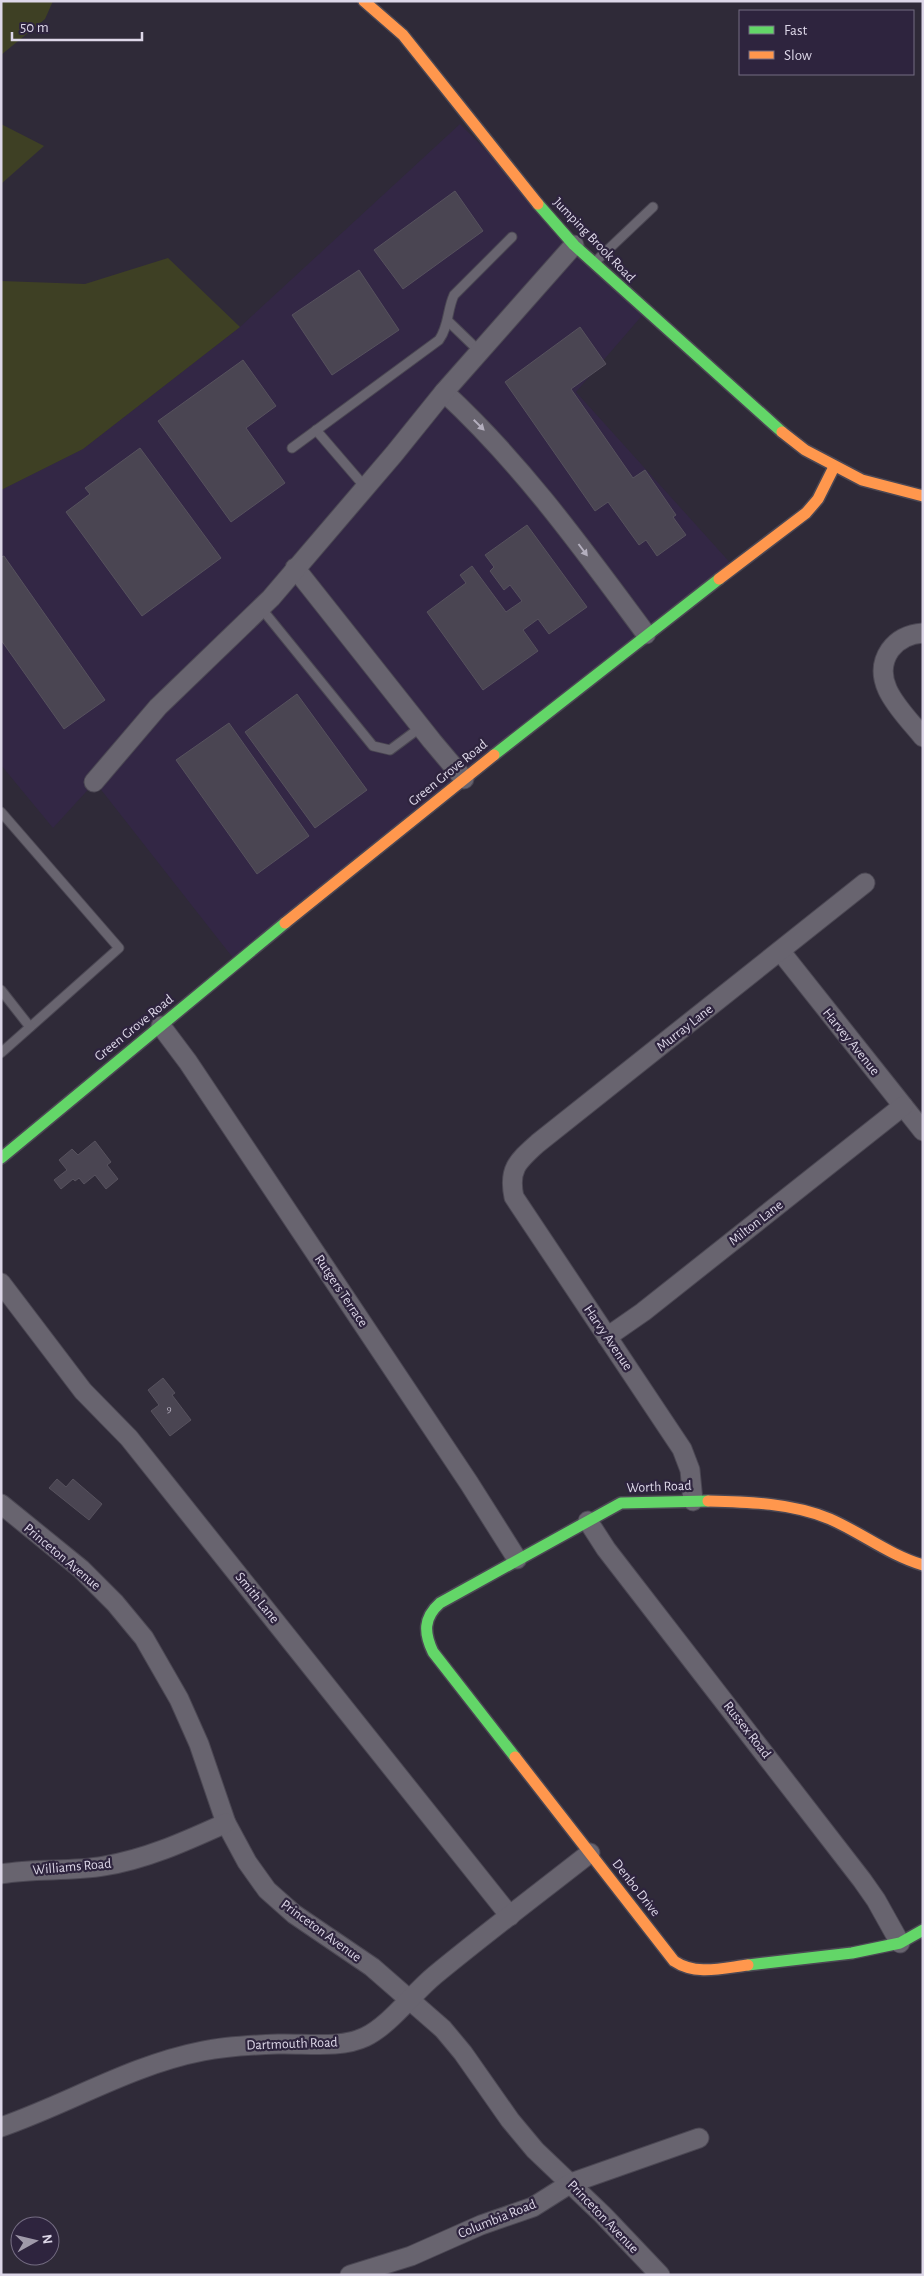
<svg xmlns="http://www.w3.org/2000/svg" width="924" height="2276" font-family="'Alegreya Sans',sans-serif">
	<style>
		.built { fill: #332745 }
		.green { fill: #3e4024 }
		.building { fill: #4a4552; stroke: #57525e }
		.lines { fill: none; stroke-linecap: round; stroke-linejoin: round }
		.lane-casing { stroke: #4b4753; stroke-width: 11 }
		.street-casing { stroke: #4b4753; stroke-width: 21 }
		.fast-casing { stroke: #4b4753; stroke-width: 14 }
		.slow-casing { stroke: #4b4753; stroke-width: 14 }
		.lane { stroke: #68646f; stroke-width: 9 }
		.street { stroke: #68646f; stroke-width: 19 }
		.fast { stroke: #63d668; stroke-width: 11 }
		.slow { stroke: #ff974d; stroke-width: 11 }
		.oneway { fill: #b4afbe }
		.labels { text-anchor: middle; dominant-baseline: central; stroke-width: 4.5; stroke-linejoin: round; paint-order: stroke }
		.number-label { font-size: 11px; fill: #b8b2c2 }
		.street-label { font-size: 14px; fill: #ddd7e8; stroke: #2e243e }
	</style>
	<rect width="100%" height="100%" fill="#2f2a38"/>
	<!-- built -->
	<path class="built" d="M460 124 646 311 576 392 734 567 237 963 95 782 53 828 1 765V490L83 449 240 327Z"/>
	<!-- green -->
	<g class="green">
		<path d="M1 1H53L45 19 1 55Z"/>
		<path d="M1 124 44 146 1 184Z"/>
		<path d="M168 258 240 327 83 449 1 490V281L85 284Z"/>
	</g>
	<!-- building -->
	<g class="building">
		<path d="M455 191 483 231 403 289 374 250Z"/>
		<path d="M359 270 399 330 332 375 292 315Z"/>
		<path d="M580 327 606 364 571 389 633 478 645 470 676 515 673 517 686 535 657 556 646 540 639 545 608 502 595 511 505 382Z"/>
		<path d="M243 360 276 406 246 428 285 483 231 522 158 421Z"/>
		<path d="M140 448 221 558 142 616 66 512 90 494 85 488Z"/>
		<path d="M527 525 587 607 549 634 538 619 523 630 538 651 483 690 427 612 466 583 460 575 472 566 506 612 522 601 510 585 504 590 490 571 494 567 485 555Z"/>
		<path d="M4 556 105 700 64 729 1 640V557Z"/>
		<path d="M297 694 367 790 315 828 245 732Z"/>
		<path d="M229 723 309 836 257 874 176 760Z"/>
		<path d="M95 1141 111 1162 107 1165 118 1179 106 1189 95 1175 84 1184 79 1178 75 1181 73 1179 61 1189 54 1180 67 1170 59 1160 72 1149 78 1155Z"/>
		<path d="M163 1378 175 1393 172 1395 191 1420 170 1436 151 1411 159 1405 148 1390Z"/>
		<path d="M57 1479 66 1487 73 1479 102 1504 89 1520 49 1488Z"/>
	</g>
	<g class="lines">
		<defs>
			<g id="lane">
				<path d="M595 262 653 207"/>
				<path d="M448 321 479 351"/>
				<path d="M316 430 365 487"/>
				<path d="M292 448 439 340C449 326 447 310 454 295L512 237"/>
				<path d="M261 608 373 746 390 750 421 727"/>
				<path d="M1 812 119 948 1 1053"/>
				<path d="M1 990 30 1027"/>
			</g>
			<g id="street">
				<path d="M444 392C522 464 583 549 646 634"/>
				<path d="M295 568 432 741 464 779"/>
				<path d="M923 633C909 634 898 639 890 650 868 682 904 713 923 737"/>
				<path d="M94 782 158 707 271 598 394 454 444 392 574 245"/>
				<path d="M781 952 923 1131"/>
				<path d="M161 1026 188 1062 469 1483 517 1559"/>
				<path d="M1 1283 83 1391 129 1438 510 1916"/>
				<path d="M607 1337 643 1312 903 1106"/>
				<path d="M693 1501 690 1470 682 1449 514 1197C508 1169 518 1161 538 1143L865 883"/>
				<path d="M1 1504 81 1569 115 1603 144 1638 179 1699 199 1744 226 1823 247 1862 267 1890 294 1914 372 1967 443 2029 463 2053 510 2120 535 2150 603 2215 660 2275"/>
				<path d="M588 1521 606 1549 862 1880 876 1900 900 1943"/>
				<path d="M1 1874C35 1868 70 1872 104 1866 147 1859 186 1841 226 1823"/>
				<path d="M1 2127C70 2103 131 2065 203 2051 228 2046 253 2045 278 2044 305 2043 340 2049 365 2037 390 2025 412 1994 435 1975 486 1933 539 1893 590 1853"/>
				<path d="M350 2275 411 2256 481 2225 533 2207 571 2183 699 2138"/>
			</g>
			<g id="fast">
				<path d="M538 204 574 245 782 432"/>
				<path d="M494 755 719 579"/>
				<path d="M1 1158 285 923"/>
				<path d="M515 1757 433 1652C424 1633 423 1618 440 1603L621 1503 708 1501"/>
				<path d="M748 1965 852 1953 900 1943 923 1930"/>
			</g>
			<g id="slow">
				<path d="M364 1 403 35 538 204"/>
				<path d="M782 432 805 450 862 480 923 496"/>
				<path d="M719 579 806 513 818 499 834 467"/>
				<path d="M285 923 494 755"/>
				<path d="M708 1501C749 1502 792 1503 830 1519 862 1533 889 1555 923 1565"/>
				<path d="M515 1757 674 1961C696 1976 723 1968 748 1965"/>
			</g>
		</defs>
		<!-- lane casing -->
		<use href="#lane" class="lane-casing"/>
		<!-- street casing -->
		<use href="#street" class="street-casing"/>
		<!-- fast casing -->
		<use href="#fast" class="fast-casing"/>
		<!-- slow casing -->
		<use href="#slow" class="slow-casing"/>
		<!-- lane -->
		<use href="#lane" class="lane"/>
		<!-- street -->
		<use href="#street" class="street"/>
		<!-- fast -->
		<use href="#fast" class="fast"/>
		<!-- slow -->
		<use href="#slow" class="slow"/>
	</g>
	<!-- one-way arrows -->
	<defs><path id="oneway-solid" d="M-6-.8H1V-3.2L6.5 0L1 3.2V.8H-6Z" transform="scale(1.25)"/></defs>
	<g class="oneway">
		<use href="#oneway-solid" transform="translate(479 425) rotate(45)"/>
		<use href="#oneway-solid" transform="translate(583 550) rotate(53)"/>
	</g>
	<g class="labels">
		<!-- number labels -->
		<g class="number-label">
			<text x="169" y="1408">9</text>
		</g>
		<!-- street labels -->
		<g class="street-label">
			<text transform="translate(594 240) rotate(46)">Jumping Brook Road</text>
			<text transform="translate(448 773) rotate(-39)">Green Grove Road</text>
			<text transform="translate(134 1028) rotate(-39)">Green Grove Road</text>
			<text transform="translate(685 1028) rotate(-38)">Murray Lane</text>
			<text transform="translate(851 1042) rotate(51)">Harvey Avenue</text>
			<text transform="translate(756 1223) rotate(-38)">Milton Lane</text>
			<text transform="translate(341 1291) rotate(56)">Rutgers Terrace</text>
			<text transform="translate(608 1338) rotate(56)">Harvy Avenue</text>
			<text transform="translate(659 1487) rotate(-2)">Worth Road</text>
			<text transform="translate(62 1557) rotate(40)">Princeton Avenue</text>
			<text transform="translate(257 1598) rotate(51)">Smith Lane</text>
			<text transform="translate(747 1730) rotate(52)">Russex Road</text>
			<text transform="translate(72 1867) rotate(-5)">Williams Road</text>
			<text transform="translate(636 1888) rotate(52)">Denbo Drive</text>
			<text transform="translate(321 1931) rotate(36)">Princeton Avenue</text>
			<text transform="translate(292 2044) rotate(-2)">Dartmouth Road</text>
			<text transform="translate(603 2217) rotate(46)">Princeton Avenue</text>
			<text transform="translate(497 2219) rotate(-22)">Columbia Road</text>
		</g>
	</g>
	<!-- border -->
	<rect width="924" height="2276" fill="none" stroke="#ddd7e8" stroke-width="5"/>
	<!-- legend -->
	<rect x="739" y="10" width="175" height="65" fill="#2e243e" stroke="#746c82"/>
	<rect x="749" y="26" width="25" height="8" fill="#63d668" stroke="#746c82"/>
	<text x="784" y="35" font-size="15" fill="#ddd7e8">Fast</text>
	<rect x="749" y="51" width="25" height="8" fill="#ff974d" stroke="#746c82"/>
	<text x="784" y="60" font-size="15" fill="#ddd7e8">Slow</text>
	<!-- north arrow -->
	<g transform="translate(35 2241) rotate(82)"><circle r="24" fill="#2e243e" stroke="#746c82"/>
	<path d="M0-4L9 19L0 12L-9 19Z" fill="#a09aaa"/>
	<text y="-8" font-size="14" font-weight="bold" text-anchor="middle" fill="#ddd7e8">N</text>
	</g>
	<!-- scale -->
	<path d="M12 32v8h130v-8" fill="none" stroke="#ddd7e8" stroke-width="2.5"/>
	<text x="20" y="32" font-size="15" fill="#ddd7e8" stroke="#2e243e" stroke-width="4" paint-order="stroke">50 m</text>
</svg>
